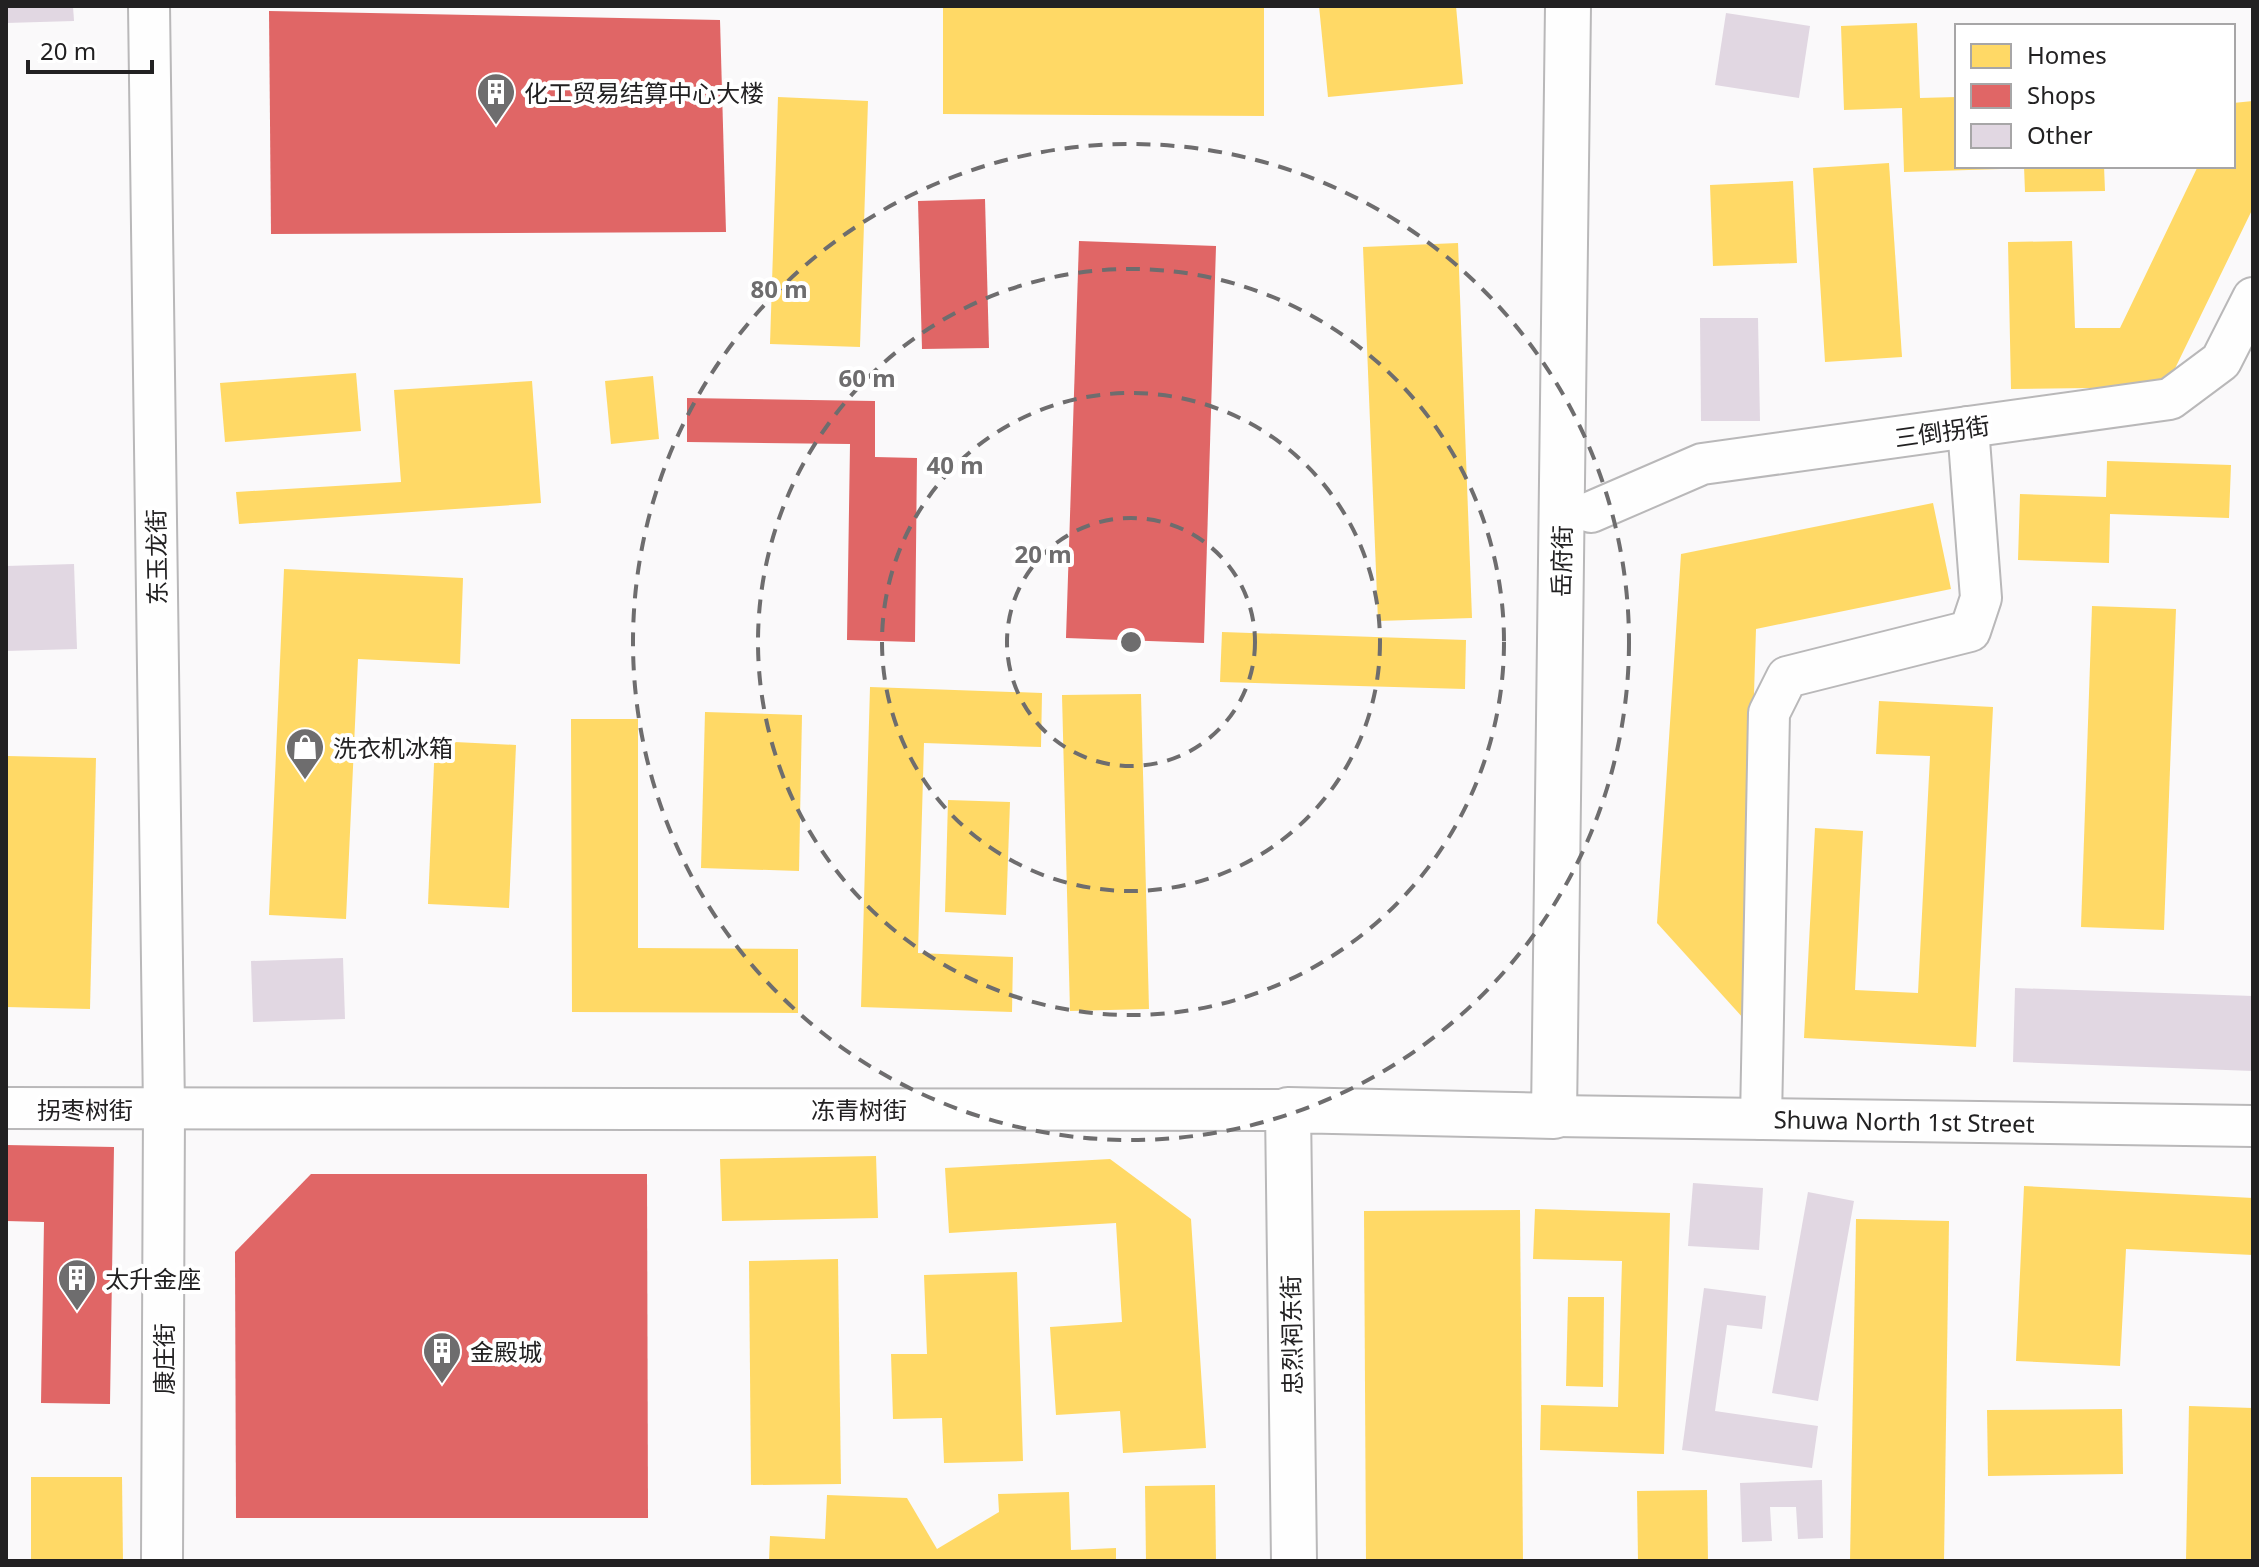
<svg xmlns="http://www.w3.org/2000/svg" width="2259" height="1567" font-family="'Noto Sans','Noto Sans SC',sans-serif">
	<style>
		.homes { fill: #ffd966 }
		.shops { fill: #e06666 }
		.building { fill: #e1d7e2 }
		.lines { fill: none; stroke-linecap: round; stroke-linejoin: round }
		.minor-casing { stroke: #b9b8b9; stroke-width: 44 }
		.tertiary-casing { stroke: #b9b8b9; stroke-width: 48 }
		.minor { stroke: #fefefe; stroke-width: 40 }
		.tertiary { stroke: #fefefe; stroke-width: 44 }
		.ring { fill: none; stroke: #6e6d6e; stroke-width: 4; stroke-dasharray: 14 10 }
		.labels { text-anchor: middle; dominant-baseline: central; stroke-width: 8; stroke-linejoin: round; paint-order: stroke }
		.poi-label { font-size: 24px; fill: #222122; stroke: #fff; text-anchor: start }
		.street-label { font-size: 24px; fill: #222122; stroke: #fff }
		.centre { fill: #6e6d6e; stroke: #fff; stroke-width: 4 }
		.ring-label { font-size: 24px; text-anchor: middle; font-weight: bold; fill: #6e6d6e; stroke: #fff; stroke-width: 8; stroke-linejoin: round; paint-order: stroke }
	</style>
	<rect width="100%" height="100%" fill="#faf9fa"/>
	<!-- homes -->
	<g class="homes">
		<path d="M943 6H1264V116L943 114Z"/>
		<path d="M1319 6H1456L1463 84 1328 97Z"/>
		<path d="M1917 23 1920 98 1957 97V166H2001V169L1904 172 1902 108 1844 110 1841 26Z"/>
		<path d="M778 97 868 101 860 347 770 344Z"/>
		<path d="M2253 101V208L2166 387 2011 389 2008 242 2072 241 2075 328H2120L2198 166H2233V103Z"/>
		<path d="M1889 163 1902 357 1825 362 1813 168Z"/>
		<path d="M2024 166H2104L2105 191 2025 192Z"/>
		<path d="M1793 181 1797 263 1713 266 1710 185Z"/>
		<path d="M1458 243 1472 618 1378 621 1363 247Z"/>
		<path d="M356 373 361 431 225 442 220 383Z"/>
		<path d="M653 376 659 439 611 444 605 381Z"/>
		<path d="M532 381 541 503 239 524 236 492 401 482 394 390Z"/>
		<path d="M2107 461 2231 465 2229 518 2110 514 2109 563 2018 560 2020 494 2106 497Z"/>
		<path d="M1933 503 1951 589 1756 629 1744 1019 1657 923 1681 554Z"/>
		<path d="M284 569 463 578 460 664 358 659 346 919 269 915Z"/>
		<path d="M2092 606 2176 609 2164 930 2081 927Z"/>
		<path d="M1222 632 1466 640 1465 689 1220 682Z"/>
		<path d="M870 687 1042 693 1041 747 924 743 918 953 1013 957 1012 1012 861 1007Z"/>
		<path d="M1141 694 1149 1009 1070 1011 1062 695Z"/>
		<path d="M1879 701 1993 707 1976 1047 1804 1038 1815 828 1863 831 1855 990 1918 993 1930 756 1876 754Z"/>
		<path d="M705 712 802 715 799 871 701 868Z"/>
		<path d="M571 719H638V948L798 949V1013L572 1012Z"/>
		<path d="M435 741 516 745 509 908 428 904Z"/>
		<path d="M7 756 96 758 90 1009 6 1007Z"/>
		<path d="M948 800 1010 802 1006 915 945 912Z"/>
		<path d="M876 1156 878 1218 722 1221 720 1159Z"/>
		<path d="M1110 1159 1191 1219 1206 1448 1123 1453 1120 1411 1056 1415 1050 1327 1122 1322 1116 1223 949 1233 945 1168Z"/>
		<path d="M2024 1186 2253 1198V1255L2126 1249 2120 1366 2016 1361Z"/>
		<path d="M1535 1209 1670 1213 1664 1454 1540 1450 1541 1405 1618 1407 1622 1261 1533 1259Z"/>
		<path d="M1520 1210 1523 1561H1366L1364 1211Z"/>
		<path d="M1856 1219 1949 1221 1944 1561H1850Z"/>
		<path d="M838 1259 841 1484 751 1485 749 1261Z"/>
		<path d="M1017 1272 1023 1461 944 1463 942 1418 893 1419 891 1354H927L924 1275Z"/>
		<path d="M1568 1297H1604L1603 1387 1566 1386Z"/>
		<path d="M2189 1406 2253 1408V1561H2186Z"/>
		<path d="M2122 1409 2123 1474 1988 1476 1987 1410Z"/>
		<path d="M31 1477H122L123 1561H31Z"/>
		<path d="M1215 1485 1216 1561H1146L1145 1486Z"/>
		<path d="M1707 1490 1708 1561H1638L1637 1491Z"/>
		<path d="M1069 1492 1071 1550 1116 1548V1561H769L770 1536 825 1539 827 1495 907 1498 937 1549 999 1512 998 1494Z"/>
	</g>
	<!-- shops -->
	<g class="shops">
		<path d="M269 11 720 20 726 232 271 234Z"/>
		<path d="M985 199 989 348 922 349 918 201Z"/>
		<path d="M1079 241 1216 246 1204 643 1066 638Z"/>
		<path d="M687 398 875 401V457L917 458 915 642 847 640 850 444 687 442Z"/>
		<path d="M6 1145 114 1147 110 1404 41 1403 44 1222 6 1221Z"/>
		<path d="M311 1174H647L648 1518H236L235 1252Z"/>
	</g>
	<!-- building -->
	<g class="building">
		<path d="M6 6H73L74 21 6 23Z"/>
		<path d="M1726 13 1810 26 1799 98 1715 85Z"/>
		<path d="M1700 318H1758L1760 421H1701Z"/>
		<path d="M74 564 77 649 6 651V566Z"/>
		<path d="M343 958 345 1019 253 1022 251 961Z"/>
		<path d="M2015 988 2253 996V1071L2013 1062Z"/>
		<path d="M1693 1183 1763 1188 1759 1250 1688 1246Z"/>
		<path d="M1808 1192 1854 1201 1818 1401 1772 1393Z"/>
		<path d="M1704 1288 1766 1296 1762 1329 1727 1325 1715 1411 1818 1426 1812 1468 1682 1450Z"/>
		<path d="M1822 1480 1823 1538 1798 1539 1796 1507H1770L1772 1541 1742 1542 1740 1483Z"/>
	</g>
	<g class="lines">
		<defs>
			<g id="minor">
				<path d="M149 6 164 1109 162 1561"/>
				<path d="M1591 512 1702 464 2170 399 2221 361 2253 298"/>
				<path d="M6 1108 1288 1110"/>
				<path d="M1554 1116 2253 1126"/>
				<path d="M1761 1119 1769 713 1787 677 1970 631 1981 598 1968 427"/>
			</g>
			<path id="tertiary" d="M1294 1561 1288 1110 1554 1116 1568 6"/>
		</defs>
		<!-- minor casing -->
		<use href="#minor" class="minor-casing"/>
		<!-- tertiary casing -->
		<use href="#tertiary" class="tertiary-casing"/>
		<!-- minor -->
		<use href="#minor" class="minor"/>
		<!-- tertiary -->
		<use href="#tertiary" class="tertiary"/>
	</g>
	<!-- distance rings -->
	<g class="ring">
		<circle cx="1131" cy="642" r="124"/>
		<circle cx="1131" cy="642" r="249"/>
		<circle cx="1131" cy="642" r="373"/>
		<circle cx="1131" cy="642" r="498"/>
	</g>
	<!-- icons -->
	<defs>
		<symbol id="building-pin" viewBox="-11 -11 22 30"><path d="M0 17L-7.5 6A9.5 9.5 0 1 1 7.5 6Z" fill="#6e6d6e" stroke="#fff"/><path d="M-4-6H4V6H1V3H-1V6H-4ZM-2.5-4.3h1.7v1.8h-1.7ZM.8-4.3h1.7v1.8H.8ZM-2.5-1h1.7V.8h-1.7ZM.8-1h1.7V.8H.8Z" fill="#fff"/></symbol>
		<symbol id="shop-pin" viewBox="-11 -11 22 30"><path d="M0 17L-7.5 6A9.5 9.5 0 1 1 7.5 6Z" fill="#6e6d6e" stroke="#fff"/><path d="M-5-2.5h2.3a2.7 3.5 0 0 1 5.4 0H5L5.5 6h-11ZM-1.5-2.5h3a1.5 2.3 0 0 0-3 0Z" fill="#fff"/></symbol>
	</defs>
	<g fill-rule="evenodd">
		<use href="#building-pin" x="474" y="70" width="44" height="60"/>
		<use href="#shop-pin" x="283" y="725" width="44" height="60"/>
		<use href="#building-pin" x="55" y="1256" width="44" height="60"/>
		<use href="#building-pin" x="420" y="1329" width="44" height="60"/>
	</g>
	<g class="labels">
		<!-- poi labels -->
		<g class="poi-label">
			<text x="524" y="92">化工贸易结算中心大楼</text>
			<text x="333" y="747">洗衣机冰箱</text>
			<text x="105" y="1278">太升金座</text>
			<text x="470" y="1351">金殿城</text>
		</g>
		<!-- street labels -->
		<g class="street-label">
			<text transform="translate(1942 431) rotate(-8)">三倒拐街</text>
			<text transform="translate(156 557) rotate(-91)">东玉龙街</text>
			<text transform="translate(1561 561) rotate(-89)">岳府街</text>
			<text x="85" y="1109">拐枣树街</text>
			<text x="859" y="1109">冻青树街</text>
			<text transform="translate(1904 1121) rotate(1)">Shuwa North 1st Street</text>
			<text transform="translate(1291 1335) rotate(-91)">忠烈祠东街</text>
			<text transform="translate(163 1359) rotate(-90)">康庄街</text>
		</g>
	</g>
	<circle cx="1131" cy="642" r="12" class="centre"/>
	<g class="ring-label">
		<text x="779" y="298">80 m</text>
		<text x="867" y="387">60 m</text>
		<text x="955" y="474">40 m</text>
		<text x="1043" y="563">20 m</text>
	</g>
	<!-- border -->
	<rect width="2259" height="1567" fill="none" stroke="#222122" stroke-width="16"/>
	<!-- legend -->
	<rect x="1955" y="24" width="280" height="144" fill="#ffffff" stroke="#a7a6a7" stroke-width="2"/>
	<rect x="1971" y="44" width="40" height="24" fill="#ffd966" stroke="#a7a6a7" stroke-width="2"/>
	<text x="2027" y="64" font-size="24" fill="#222122">Homes</text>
	<rect x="1971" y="84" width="40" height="24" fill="#e06666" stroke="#a7a6a7" stroke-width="2"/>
	<text x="2027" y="104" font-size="24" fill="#222122">Shops</text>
	<rect x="1971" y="124" width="40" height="24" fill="#e1d7e2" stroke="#a7a6a7" stroke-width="2"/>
	<text x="2027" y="144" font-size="24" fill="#222122">Other</text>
	<!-- scale -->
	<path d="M28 60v12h124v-12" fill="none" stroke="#222122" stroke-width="4"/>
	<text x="40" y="60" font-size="24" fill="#222122" stroke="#ffffff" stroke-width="6" paint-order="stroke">20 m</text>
</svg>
